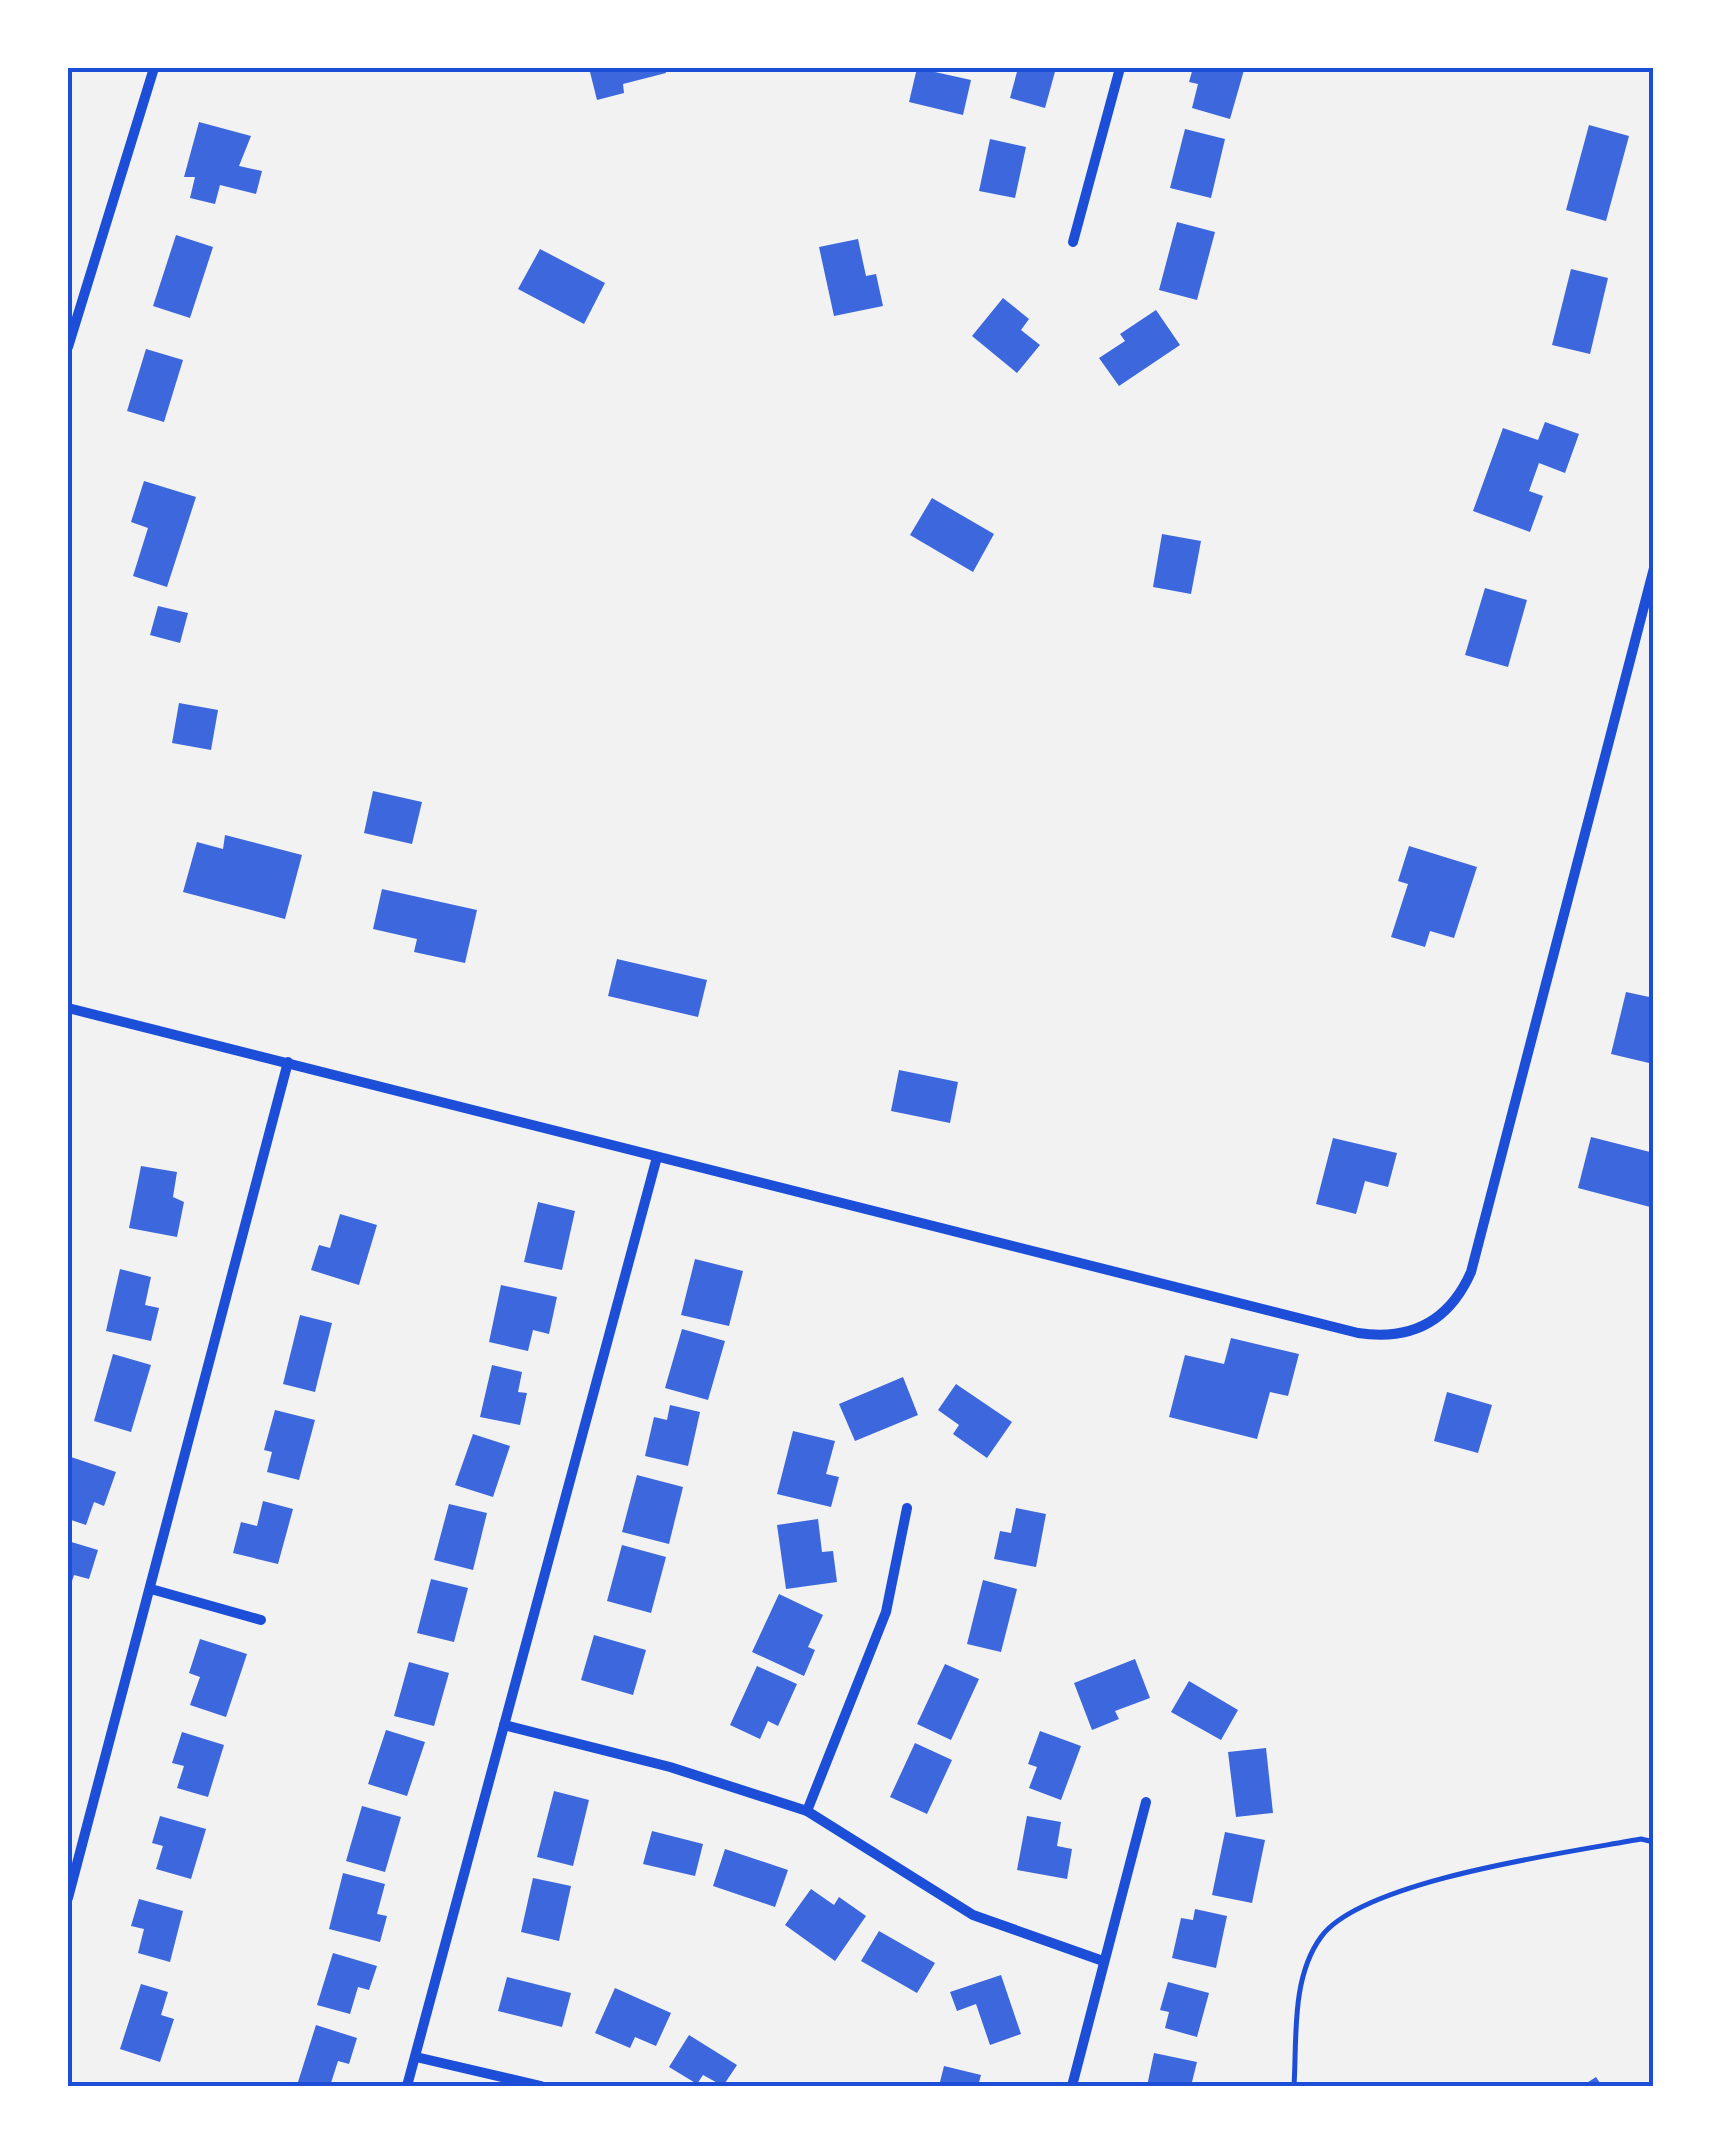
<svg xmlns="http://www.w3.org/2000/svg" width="1721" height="2154" font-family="'Titillium Web',sans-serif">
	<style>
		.building { fill: #3d67dc }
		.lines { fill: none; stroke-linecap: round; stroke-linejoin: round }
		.path { stroke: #1d4ed8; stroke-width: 5 }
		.minor { stroke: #1d4ed8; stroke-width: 10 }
		.neatline { fill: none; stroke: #1d4ed8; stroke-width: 4 }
	</style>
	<rect width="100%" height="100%" fill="#f2f2f2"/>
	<!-- building -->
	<g class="building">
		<path d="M589 68H665L666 73 623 84 624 93 597 100Z"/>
		<path d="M917 68 971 80 963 115 909 102Z"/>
		<path d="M1018 68H1056L1045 108 1010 98Z"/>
		<path d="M1193 68 1244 70 1230 119 1192 108 1198 84 1189 82Z"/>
		<path d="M199 122 251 136 239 166 262 171 256 194 220 185 215 204 190 198 195 177H184Z"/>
		<path d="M1589 125 1629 136 1606 221 1566 210Z"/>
		<path d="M1185 129 1225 139 1211 198 1170 188Z"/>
		<path d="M990 139 1026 147 1015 198 979 191Z"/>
		<path d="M1177 222 1215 232 1197 300 1159 290Z"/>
		<path d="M176 235 213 247 190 318 153 306Z"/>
		<path d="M858 239 866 276 876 274 883 306 834 316 819 247Z"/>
		<path d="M540 249 605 283 584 324 518 289Z"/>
		<path d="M1571 269 1608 278 1590 354 1552 345Z"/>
		<path d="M1003 298 1029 319 1021 330 1040 345 1017 373 972 336Z"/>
		<path d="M1156 310 1180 345 1119 386 1099 358 1125 341 1120 334Z"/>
		<path d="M146 349 183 360 164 422 127 411Z"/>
		<path d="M1545 422 1579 434 1565 473 1539 463 1529 491 1543 496 1530 532 1473 511 1503 428 1538 440Z"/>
		<path d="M144 481 196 497 167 587 133 576 148 528 131 522Z"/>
		<path d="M932 498 994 534 973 572 910 535Z"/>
		<path d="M1162 534 1201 541 1191 594 1153 587Z"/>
		<path d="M1485 588 1527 600 1508 667 1465 655Z"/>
		<path d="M158 606 188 613 180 643 150 635Z"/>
		<path d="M179 703 218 710 211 750 172 743Z"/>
		<path d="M373 791 422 802 412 844 364 833Z"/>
		<path d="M225 835 302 855 285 919 183 892 197 842 223 849Z"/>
		<path d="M1409 846 1477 867 1454 938 1430 931 1425 947 1391 937 1408 884 1398 881Z"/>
		<path d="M382 889 477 910 465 963 414 952 417 939 373 929Z"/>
		<path d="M617 959 707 980 698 1017 608 996Z"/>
		<path d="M1626 992 1654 998 1649 1063 1611 1054Z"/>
		<path d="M899 1070 958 1082 950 1123 891 1111Z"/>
		<path d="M1591 1137 1654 1153V1208L1578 1188Z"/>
		<path d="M1333 1138 1397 1153 1388 1187 1365 1181 1356 1214 1316 1204Z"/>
		<path d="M141 1166 177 1172 173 1197 184 1202 177 1237 129 1228Z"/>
		<path d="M538 1202 575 1211 562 1270 524 1262Z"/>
		<path d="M340 1214 377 1225 359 1285 311 1270 319 1245 330 1248Z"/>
		<path d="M695 1259 743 1271 729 1326 681 1315Z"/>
		<path d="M120 1269 151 1277 145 1305 159 1308 151 1341 106 1331Z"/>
		<path d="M501 1285 557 1297 549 1334 533 1330 528 1351 489 1342Z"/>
		<path d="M300 1315 332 1323 315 1392 283 1384Z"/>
		<path d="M682 1329 725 1341 708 1400 665 1388Z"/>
		<path d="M1231 1338 1299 1354 1288 1396 1270 1392 1257 1439 1169 1417 1185 1355 1224 1364Z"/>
		<path d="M113 1354 151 1365 131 1432 94 1421Z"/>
		<path d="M492 1365 522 1372 518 1392 527 1393 520 1425 480 1417Z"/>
		<path d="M903 1377 918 1415 855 1441 839 1404Z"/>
		<path d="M956 1384 1012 1422 987 1458 953 1434 959 1425 938 1410Z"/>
		<path d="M1447 1392 1492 1405 1478 1453 1434 1441Z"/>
		<path d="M670 1405 700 1412 688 1466 645 1456 654 1417 667 1420Z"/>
		<path d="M275 1410 315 1420 299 1480 267 1472 272 1452 264 1450Z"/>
		<path d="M793 1431 835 1441 826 1474 839 1477 831 1507 777 1494Z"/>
		<path d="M473 1434 510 1446 493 1497 455 1485Z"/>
		<path d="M68 1456 116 1472 104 1506 94 1502 86 1525 68 1519Z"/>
		<path d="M637 1475 683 1487 669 1544 622 1532Z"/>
		<path d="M263 1501 293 1509 278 1564 233 1553 241 1522 257 1526Z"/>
		<path d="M449 1504 487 1513 473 1570 434 1560Z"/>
		<path d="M1016 1508 1046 1514 1036 1567 994 1559 1000 1531 1011 1533Z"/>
		<path d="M818 1519 822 1552 833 1551 837 1582 786 1589 777 1525Z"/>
		<path d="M68 1541 98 1550 89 1579 74 1575 68 1593Z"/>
		<path d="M622 1545 666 1557 651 1613 607 1601Z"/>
		<path d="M431 1579 468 1588 454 1642 417 1633Z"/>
		<path d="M983 1580 1017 1589 1001 1652 967 1644Z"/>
		<path d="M779 1594 823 1615 808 1647 815 1650 804 1676 752 1652Z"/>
		<path d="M594 1635 646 1650 633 1695 581 1680Z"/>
		<path d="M200 1639 247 1654 226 1717 190 1705 200 1677 189 1673Z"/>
		<path d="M1135 1659 1150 1698 1115 1711 1119 1719 1092 1730 1074 1683Z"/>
		<path d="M409 1662 449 1673 434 1726 394 1716Z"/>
		<path d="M945 1664 979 1679 951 1740 917 1724Z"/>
		<path d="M757 1666 797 1684 778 1726 768 1721 760 1739 730 1725Z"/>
		<path d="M1189 1681 1238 1710 1221 1740 1171 1712Z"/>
		<path d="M386 1730 425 1742 407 1796 368 1784Z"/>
		<path d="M1040 1731 1081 1746 1061 1800 1029 1788 1037 1767 1028 1764Z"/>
		<path d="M182 1732 224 1745 208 1797 177 1788 184 1766 172 1763Z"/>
		<path d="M915 1743 952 1760 927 1814 890 1797Z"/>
		<path d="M1266 1748 1273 1813 1236 1817 1228 1752Z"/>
		<path d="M554 1791 589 1800 573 1866 537 1857Z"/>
		<path d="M362 1806 401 1817 385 1872 346 1861Z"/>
		<path d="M160 1816 206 1829 191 1879 156 1869 163 1846 152 1843Z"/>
		<path d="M1027 1816 1061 1822 1057 1846 1072 1849 1067 1879 1017 1870Z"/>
		<path d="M652 1831 703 1844 695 1876 643 1864Z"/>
		<path d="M1225 1832 1265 1840 1252 1903 1212 1895Z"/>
		<path d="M725 1849 788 1870 775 1907 713 1886Z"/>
		<path d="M343 1873 385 1884 377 1914 387 1916 380 1942 329 1929Z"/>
		<path d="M533 1878 571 1886 559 1941 521 1932Z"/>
		<path d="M811 1889 834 1905 839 1897 866 1916 835 1961 785 1925Z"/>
		<path d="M139 1899 183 1911 170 1962 138 1953 144 1929 131 1926Z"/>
		<path d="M1195 1909 1227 1916 1216 1968 1172 1958 1181 1918 1193 1920Z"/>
		<path d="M879 1931 935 1963 917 1993 861 1961Z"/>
		<path d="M333 1953 377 1966 369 1990 358 1987 350 2014 317 2005Z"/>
		<path d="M1001 1975 1021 2034 990 2045 976 2004 957 2011 950 1992Z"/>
		<path d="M507 1977 571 1993 562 2027 498 2011Z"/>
		<path d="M1168 1982 1209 1993 1197 2037 1165 2028 1169 2012 1160 2010Z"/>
		<path d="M141 1984 168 1992 161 2015 174 2019 160 2062 120 2049Z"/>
		<path d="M615 1988 671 2013 656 2046 635 2037 630 2048 595 2033Z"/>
		<path d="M316 2025 357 2038 349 2064 338 2061 330 2086 298 2082Z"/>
		<path d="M689 2035 737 2065 723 2086 703 2075 697 2084 669 2067Z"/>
		<path d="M1154 2053 1197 2062 1191 2086H1147Z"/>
		<path d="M944 2066 981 2075 978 2086H939Z"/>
		<path d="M1596 2077 1602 2086H1582Z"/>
	</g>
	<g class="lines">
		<!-- path -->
		<path class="path" d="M1294 2086C1297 2038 1291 1978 1321 1937 1362 1880 1571 1852 1641 1839L1654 1842"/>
		<!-- minor -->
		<g class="minor">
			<path d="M1073 242 1120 68"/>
			<path d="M68 347 154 68"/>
			<path d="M68 1008 1358 1333C1411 1341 1449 1322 1471 1272L1654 568"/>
			<path d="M151 1589 261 1620"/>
			<path d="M504 1725 670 1767 807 1811 973 1915 1103 1961"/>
			<path d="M807 1811 886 1612 907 1508"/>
			<path d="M68 1898 288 1062"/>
			<path d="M416 2057 541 2086"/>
			<path d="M407 2086 657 1157"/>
			<path d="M1072 2086 1146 1802"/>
		</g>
	</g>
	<!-- border -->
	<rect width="1721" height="2154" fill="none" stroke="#ffffff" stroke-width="140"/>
	<rect x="70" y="70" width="1581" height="2014" class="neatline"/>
</svg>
